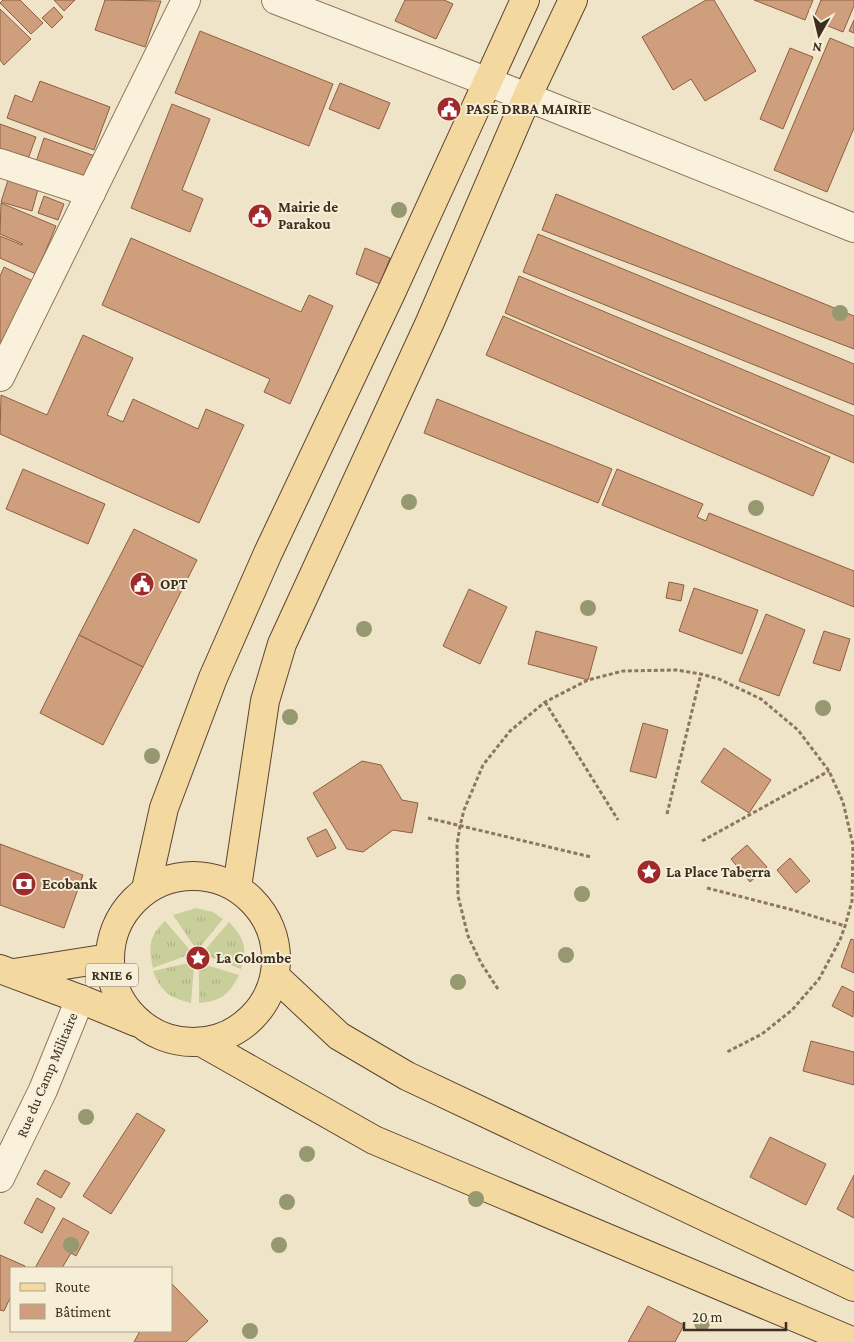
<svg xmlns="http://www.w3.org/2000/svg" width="854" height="1342" font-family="'Crimson Pro',serif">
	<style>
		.grass { fill: url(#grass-tufts) }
		.building { fill: #cf9f7d; stroke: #8d5f41 }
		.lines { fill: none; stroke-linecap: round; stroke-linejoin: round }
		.minor-casing { stroke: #8d765c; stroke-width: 30 }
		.major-casing { stroke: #5b4430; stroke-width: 30 }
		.path { stroke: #8d765c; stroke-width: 3; stroke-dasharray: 4 2.5; stroke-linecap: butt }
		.minor { stroke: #faf1dc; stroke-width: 28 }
		.major { stroke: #f3d9a0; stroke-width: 28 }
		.tree { fill: #96986f }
		.labels { text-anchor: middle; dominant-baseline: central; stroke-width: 4; stroke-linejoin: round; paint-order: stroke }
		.shield { fill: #f7eed8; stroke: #756857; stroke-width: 1 }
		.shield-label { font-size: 14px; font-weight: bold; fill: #3d2e20 }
		.poi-label { font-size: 15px; font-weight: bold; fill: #3d2e20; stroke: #f7eed8; text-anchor: start }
		.street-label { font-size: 15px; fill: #3d2e20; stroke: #f7eed8 }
	</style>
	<defs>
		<pattern id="grass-tufts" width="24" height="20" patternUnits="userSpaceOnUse" patternTransform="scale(1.25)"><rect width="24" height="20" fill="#c9cf9b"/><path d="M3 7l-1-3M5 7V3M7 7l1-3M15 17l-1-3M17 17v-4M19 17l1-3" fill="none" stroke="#aeb285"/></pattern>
	</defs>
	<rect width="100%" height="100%" fill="#f0e4c8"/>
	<!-- grass -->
	<g class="grass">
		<path d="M196 908 213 912 223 919 200 947 194 946 173 915Z"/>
		<path d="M165 921 190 950 188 955 153 968C148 947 149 936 165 921Z"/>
		<path d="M229 922C244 938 248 948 241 969L208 956 205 950Z"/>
		<path d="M188 963 194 966 191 1003C170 998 161 992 153 971Z"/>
		<path d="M203 964 239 975C229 995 221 1001 199 1003V966Z"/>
	</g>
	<!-- building -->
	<g class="building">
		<path d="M3 0H20L43 23 31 34 0 3Z"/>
		<path d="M54 0H75L64 11Z"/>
		<path d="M105 0 161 1 145 47 95 30Z"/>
		<path d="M405 0H444L453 4 436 39 395 21Z"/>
		<path d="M706 0H714L756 71 705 101 691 79 673 90 642 37Z"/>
		<path d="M754 0H813L805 20Z"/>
		<path d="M821 0H854V6L843 32 813 20Z"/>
		<path d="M54 7 63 17 52 28 42 18Z"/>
		<path d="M0 9 31 39 4 65 0 60Z"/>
		<path d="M854 20V33L849 31Z"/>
		<path d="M200 31 333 84 309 146 175 93Z"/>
		<path d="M830 38 854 48V128L827 192 774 170Z"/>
		<path d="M790 48 813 57 783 129 760 119Z"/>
		<path d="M40 81 110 107 94 150 7 118 15 95 32 102Z"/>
		<path d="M340 83 390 103 379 129 329 109Z"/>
		<path d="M172 104 210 119 182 190 203 199 190 232 131 208Z"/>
		<path d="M0 124 36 137 28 159 0 149Z"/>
		<path d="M44 138 95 156 87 179 36 162Z"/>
		<path d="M9 177 39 186 32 211 1 202Z"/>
		<path d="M556 194 854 316V349L542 230Z"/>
		<path d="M44 196 64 204 58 220 38 213Z"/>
		<path d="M1 203 56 226 36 274 0 258V236L22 245 23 244 0 234Z"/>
		<path d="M538 234 854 364V405L523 272Z"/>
		<path d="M131 238 301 312 309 295 333 306 290 404 264 392 270 379 102 305Z"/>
		<path d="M365 248 390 258 380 284 356 274Z"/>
		<path d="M4 267 33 281 0 347V276Z"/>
		<path d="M519 276 854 416V463L505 313Z"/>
		<path d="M503 316 830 457 813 496 486 355Z"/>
		<path d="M83 335 133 358 107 415 123 422 133 399 198 429 206 409 244 425 199 523 0 434 1 395 47 415Z"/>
		<path d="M437 399 612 469 598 503 424 433Z"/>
		<path d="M23 469 105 504 88 544 6 509Z"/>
		<path d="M617 469 703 504 697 517 706 521 709 513 854 571V607L602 505Z"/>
		<path d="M134 529 197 560 143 667 79 635Z"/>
		<path d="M669 582 684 585 681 601 666 598Z"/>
		<path d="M694 588 758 610 742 654 679 631Z"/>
		<path d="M469 589 507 607 480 664 443 646Z"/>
		<path d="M766 614 805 630 779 696 739 681Z"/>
		<path d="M536 631 597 647 588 680 528 664Z"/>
		<path d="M824 631 850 639 840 671 813 663Z"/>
		<path d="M79 635 143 667 103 745 40 713Z"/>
		<path d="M643 723 668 730 656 778 630 771Z"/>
		<path d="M724 748 771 780 749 813 701 782Z"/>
		<path d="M362 761 381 765 402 800 418 803 412 833 393 830 363 852 347 849 313 793Z"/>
		<path d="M326 829 336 848 317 857 307 838Z"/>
		<path d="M0 844 83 875 64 928 0 905Z"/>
		<path d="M747 845 767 867 750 882 731 859Z"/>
		<path d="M790 858 810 881 796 893 777 870Z"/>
		<path d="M851 939 854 940V973L841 967Z"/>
		<path d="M842 986 854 992 853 1017 832 1006Z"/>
		<path d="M811 1041 854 1052V1085L803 1071Z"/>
		<path d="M137 1113 165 1130 111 1214 83 1196Z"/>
		<path d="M770 1137 826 1164 806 1205 750 1177Z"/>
		<path d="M45 1170 70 1183 61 1198 37 1184Z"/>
		<path d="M854 1175V1218L837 1209Z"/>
		<path d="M37 1198 55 1208 42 1233 24 1223Z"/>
		<path d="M63 1218 89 1232 76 1256 71 1253 62 1268H35Z"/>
		<path d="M0 1255 25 1266V1268H11V1296L4 1311 0 1310Z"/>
		<path d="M171 1283 208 1321 186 1342H134L140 1331H171Z"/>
		<path d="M648 1306 684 1325 675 1342H628Z"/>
	</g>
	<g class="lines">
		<defs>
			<g id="minor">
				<path d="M276 0 527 97 854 228"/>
				<path d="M0 163 91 193"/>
				<path d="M0 377 186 0"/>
				<path d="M0 1178 43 1090 80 999"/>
			</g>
			<g id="major">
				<circle cx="193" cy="959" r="83"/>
				<path d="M237 887 265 701 282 644 430 322 527 97 573 0"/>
				<path d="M146 889 164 808 213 678 268 553 391 293 525 0"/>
				<path d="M0 969 80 999 136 1022"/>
				<path d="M14 973 109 958"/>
				<path d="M276 977 339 1036 407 1076 854 1287"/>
				<path d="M203 1043 374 1140 854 1342"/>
			</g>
		</defs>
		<!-- minor casing -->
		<use href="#minor" class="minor-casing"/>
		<!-- major casing -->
		<use href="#major" class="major-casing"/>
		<!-- path -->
		<g class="path">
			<path d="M545 702 618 820"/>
			<path d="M667 814 701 674"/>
			<path d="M428 818 591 857"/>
			<path d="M702 841 829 771"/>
			<path d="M707 888 793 910 845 926"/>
			<path d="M498 989 481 963 468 936 458 896 457 845 460 826 464 810 483 765 510 731 545 702 588 680 623 671 676 670 701 674 719 679 761 699 798 730 829 771 843 802 853 845 852 901 845 926 840 940 819 979 792 1010 762 1034 727 1052"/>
		</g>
		<!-- minor -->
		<use href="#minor" class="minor"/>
		<!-- major -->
		<use href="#major" class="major"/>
	</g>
	<!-- trees -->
	<g class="tree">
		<circle cx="399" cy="210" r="8"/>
		<circle cx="840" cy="313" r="8"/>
		<circle cx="409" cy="502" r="8"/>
		<circle cx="756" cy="508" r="8"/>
		<circle cx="588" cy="608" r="8"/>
		<circle cx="364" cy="629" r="8"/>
		<circle cx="823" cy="708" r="8"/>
		<circle cx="290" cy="717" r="8"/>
		<circle cx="152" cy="756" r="8"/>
		<circle cx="582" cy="894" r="8"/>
		<circle cx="566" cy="955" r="8"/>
		<circle cx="458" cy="982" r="8"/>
		<circle cx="86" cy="1117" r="8"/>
		<circle cx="307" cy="1154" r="8"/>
		<circle cx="476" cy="1199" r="8"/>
		<circle cx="287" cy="1202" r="8"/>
		<circle cx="71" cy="1245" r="8"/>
		<circle cx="279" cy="1245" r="8"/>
		<circle cx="702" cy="1323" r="8"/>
		<circle cx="250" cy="1331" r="8"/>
	</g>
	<!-- icons -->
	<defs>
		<symbol id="civic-disc" viewBox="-11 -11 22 22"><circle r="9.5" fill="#9e2a2b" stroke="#f7eed8"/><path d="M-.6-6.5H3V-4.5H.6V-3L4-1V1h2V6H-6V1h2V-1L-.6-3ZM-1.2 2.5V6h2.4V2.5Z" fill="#fff"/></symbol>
		<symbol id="sight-disc" viewBox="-11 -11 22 22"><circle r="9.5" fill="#9e2a2b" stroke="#f7eed8"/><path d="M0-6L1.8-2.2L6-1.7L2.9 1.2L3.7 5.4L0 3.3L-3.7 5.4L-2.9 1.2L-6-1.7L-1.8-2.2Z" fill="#fff"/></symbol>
		<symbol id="bank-disc" viewBox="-11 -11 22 22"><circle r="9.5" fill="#9e2a2b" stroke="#f7eed8"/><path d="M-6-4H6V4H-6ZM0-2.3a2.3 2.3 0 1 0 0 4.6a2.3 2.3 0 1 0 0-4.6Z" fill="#fff"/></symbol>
	</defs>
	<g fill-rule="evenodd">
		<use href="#civic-disc" x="435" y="95" width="28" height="28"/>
		<use href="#civic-disc" x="246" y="202" width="28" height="28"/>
		<use href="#civic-disc" x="128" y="570" width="28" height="28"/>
		<use href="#sight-disc" x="635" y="858" width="28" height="28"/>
		<use href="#bank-disc" x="10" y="870" width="28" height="28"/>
		<use href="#sight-disc" x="184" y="944" width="28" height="28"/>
	</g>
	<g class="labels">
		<!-- shield labels -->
		<rect class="shield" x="86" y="963.5" width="52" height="23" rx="4"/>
		<g class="shield-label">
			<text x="112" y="975">RNIE 6</text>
		</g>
		<!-- poi labels -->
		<g class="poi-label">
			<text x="466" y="109">PASE DRBA MAIRIE</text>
			<text x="278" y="207">Mairie de<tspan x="278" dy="17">Parakou</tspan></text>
			<text x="160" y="584">OPT</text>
			<text x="666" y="872">La Place Taberra</text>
			<text x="42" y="884">Ecobank</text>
			<text x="216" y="958">La Colombe</text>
		</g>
		<!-- street labels -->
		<g class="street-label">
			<text transform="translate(47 1075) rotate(-67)">Rue du Camp Militaire</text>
		</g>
	</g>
	<!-- legend -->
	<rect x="10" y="1267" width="162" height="65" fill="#f7eed8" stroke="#ada18e"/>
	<rect x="20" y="1283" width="25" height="8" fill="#f3d9a0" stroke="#ada18e"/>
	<text x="55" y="1292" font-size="15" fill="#3d2e20">Route</text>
	<rect x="20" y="1304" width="25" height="15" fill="#cf9f7d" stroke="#ada18e"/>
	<text x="55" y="1317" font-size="15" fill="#3d2e20">Bâtiment</text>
	<!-- north arrow -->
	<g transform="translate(819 35) rotate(188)" stroke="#f7eed8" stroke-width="4" paint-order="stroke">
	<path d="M0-4L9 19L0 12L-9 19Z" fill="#3d2e20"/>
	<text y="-8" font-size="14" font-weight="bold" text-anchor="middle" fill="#3d2e20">N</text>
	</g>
	<!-- scale -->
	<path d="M684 1322v8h102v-8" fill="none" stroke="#3d2e20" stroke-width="2.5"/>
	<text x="692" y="1322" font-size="15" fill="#3d2e20" stroke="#f7eed8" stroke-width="4" paint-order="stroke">20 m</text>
</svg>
